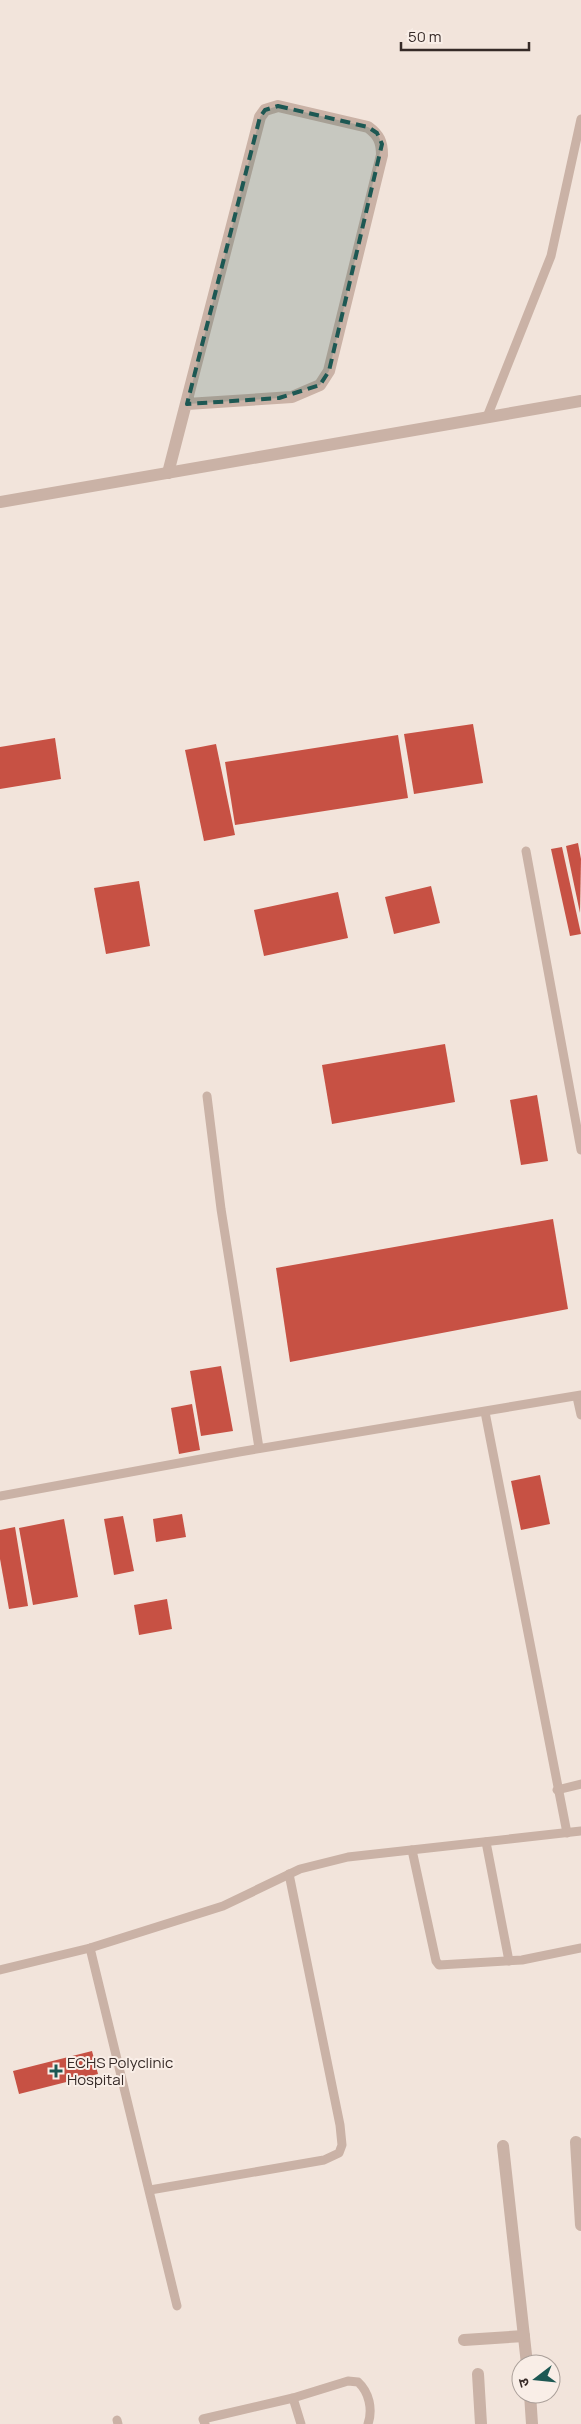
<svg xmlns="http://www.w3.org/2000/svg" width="581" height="2424" font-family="Manrope,'Noto Sans Devanagari',sans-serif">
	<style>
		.building { fill: #c75144 }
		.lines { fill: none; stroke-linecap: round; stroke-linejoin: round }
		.service { stroke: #cab2a6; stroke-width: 9 }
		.minor { stroke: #cab2a6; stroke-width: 12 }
		.tertiary { stroke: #cab2a6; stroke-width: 12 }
		.marked { fill: #1d5853; fill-opacity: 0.2; stroke: #1d5853; stroke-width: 4; stroke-dasharray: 10 6; stroke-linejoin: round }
		.poi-dot { fill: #1d5853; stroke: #f9eee7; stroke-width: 2 }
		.labels { text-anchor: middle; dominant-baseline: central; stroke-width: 4; stroke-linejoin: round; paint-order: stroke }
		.poi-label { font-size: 15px; fill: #362a27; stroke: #f9eee7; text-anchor: start }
	</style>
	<rect width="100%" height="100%" fill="#f2e4db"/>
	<!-- building -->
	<g class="building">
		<path d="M473 724 483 783 414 794 404 734Z"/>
		<path d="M398 735 408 798 235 825 225 762Z"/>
		<path d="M55 738 61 779 0 789V747Z"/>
		<path d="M216 744 235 835 204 841 185 750Z"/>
		<path d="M578 843 581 859 580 913 566 846Z"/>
		<path d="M562 847 581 934 570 936 551 849Z"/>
		<path d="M139 881 150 946 106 954 94 888Z"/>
		<path d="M431 886 440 923 394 934 385 897Z"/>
		<path d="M338 892 348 938 264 956 254 910Z"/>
		<path d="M445 1044 455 1102 332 1124 322 1065Z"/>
		<path d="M537 1095 548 1161 521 1165 510 1100Z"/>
		<path d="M553 1219 568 1309 290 1362 276 1268Z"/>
		<path d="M221 1366 233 1431 201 1436 190 1371Z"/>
		<path d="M192 1404 200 1450 179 1454 171 1408Z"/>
		<path d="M540 1475 550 1524 521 1530 511 1481Z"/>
		<path d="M182 1514 186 1537 156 1542 153 1519Z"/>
		<path d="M123 1516 134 1571 114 1575 104 1519Z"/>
		<path d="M64 1519 78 1597 33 1605 19 1528Z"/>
		<path d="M15 1527 28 1606 9 1609 0 1559V1530Z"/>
		<path d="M167 1599 172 1629 139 1635 134 1605Z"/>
		<path d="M92 2051 98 2074 19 2094 13 2071Z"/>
	</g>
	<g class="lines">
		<!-- service -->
		<g class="service">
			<path d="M487 417 551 256 581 119"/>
			<path d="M526 851 581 1150"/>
			<path d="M207 1096 221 1209 259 1448"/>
			<path d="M577 1397 581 1415"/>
			<path d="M485 1412 567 1833"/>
			<path d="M0 1496 239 1452 581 1395"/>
			<path d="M557 1790 581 1784"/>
			<path d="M486 1842 509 1961"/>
			<path d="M412 1850 436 1961 439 1965 522 1960 581 1948"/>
			<path d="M90 1948 177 2306"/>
			<path d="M0 1970 90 1948 223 1906 300 1869 348 1857 581 1831"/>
			<path d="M150 2190 324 2160 339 2153 342 2145 340 2125 289 1874"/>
			<path d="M293 2398 301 2424"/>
			<path d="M117 2420 118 2424"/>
			<path d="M205 2424 203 2419 293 2398 348 2381 358 2382C369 2392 373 2409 368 2424"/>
		</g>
		<!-- minor -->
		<g class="minor">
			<path d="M168 473 260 117 265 110 278 106 368 127C379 135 382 142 382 155L329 371 320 385 292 397 187 404"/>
			<path d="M576 2142 581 2225"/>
			<path d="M503 2146 527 2364"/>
			<path d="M464 2340 524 2336"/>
			<path d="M478 2374 481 2424"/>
			<path d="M530 2394 532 2424"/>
		</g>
		<!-- tertiary -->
		<path class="tertiary" d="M0 502 581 401"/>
	</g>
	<!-- marked area -->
	<path class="marked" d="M278 106 368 127 377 133 382 144 329 371 320 385 279 398 187 404 260 117 265 110Z"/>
	<!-- markers -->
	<path class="poi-dot" d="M53.5 2063.5h5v5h5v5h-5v5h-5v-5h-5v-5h5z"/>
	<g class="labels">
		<!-- poi labels -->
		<g class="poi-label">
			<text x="67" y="2062">ECHS Polyclinic<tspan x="67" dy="17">Hospital</tspan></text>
		</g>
	</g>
	<!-- north arrow -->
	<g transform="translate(536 2379) rotate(254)"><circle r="24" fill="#f9eee7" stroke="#aba09a"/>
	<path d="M0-4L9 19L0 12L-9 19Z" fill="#1d5853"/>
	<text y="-8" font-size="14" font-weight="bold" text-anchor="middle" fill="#362a27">उ</text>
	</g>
	<!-- scale -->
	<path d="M401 42v8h128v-8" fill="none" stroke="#362a27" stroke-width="2.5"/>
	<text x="408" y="42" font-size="15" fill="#362a27" stroke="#f9eee7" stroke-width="4" paint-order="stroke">50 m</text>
</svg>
